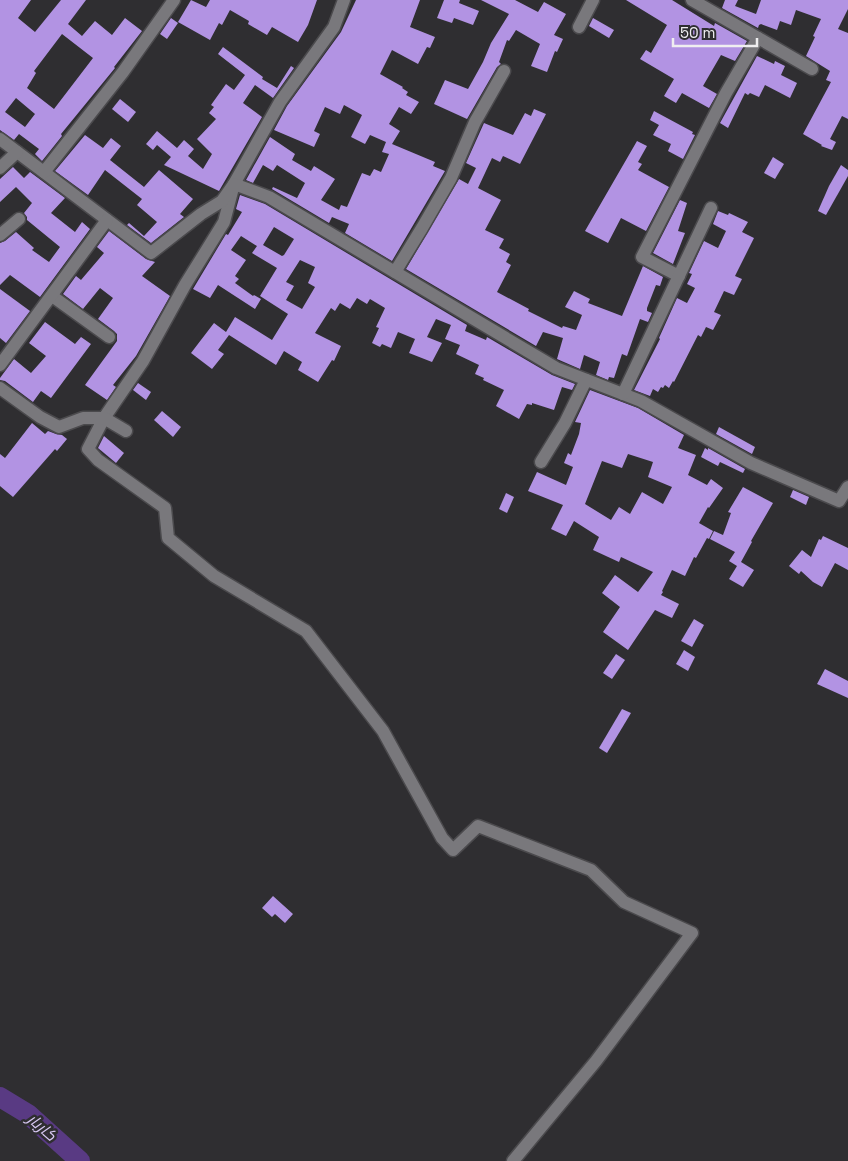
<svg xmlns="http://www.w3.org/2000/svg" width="848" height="1161" font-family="'Space Grotesk',Cairo,sans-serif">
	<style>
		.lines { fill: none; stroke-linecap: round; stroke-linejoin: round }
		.river { stroke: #593a83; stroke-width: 20 }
		.building { fill: #b293e3; fill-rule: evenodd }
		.minor-casing { stroke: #4b4a4d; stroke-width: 15 }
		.minor { stroke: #79787c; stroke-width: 12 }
		.labels { text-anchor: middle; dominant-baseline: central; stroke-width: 5; stroke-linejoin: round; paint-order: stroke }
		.water-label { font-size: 16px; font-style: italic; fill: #d7c8f2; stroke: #2f2e31 }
	</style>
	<rect width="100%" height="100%" fill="#2f2e31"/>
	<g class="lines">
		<!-- river -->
		<path class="river" d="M0 1097 28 1114 80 1161"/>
	</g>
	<!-- building -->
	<g class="building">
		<path d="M0 0H31L18 18 35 32 61 0H86L68 24 82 36 95 21 112 35 125 18 142 31 114 67 115 68 61 134 62 136 42 161 35 154 39 149 19 134 14 140 0 130ZM62 34 93 58 54 109 27 88 36 73 34 71ZM16 98 35 114 25 127 5 112Z"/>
		<path d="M191 0 206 7 210 0H317L308 25 298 42 272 27 267 35 248 24 249 21 230 10 222 25 219 23 210 40 178 22Z"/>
		<path d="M356 0H420L410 27 435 37 430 48 427 47 418 64 392 50 380 74 403 87 402 88 408 92 406 95 419 102 411 114 399 107 389 124 400 131 392 144 435 162 433 166 445 171 392 261 345 233 349 224 332 217 329 223 272 189 273 187 297 198 305 183 277 165 273 171 263 165 253 183 246 180 270 137 295 154 292 160 311 171 314 166 335 179 321 200 339 210 341 205 347 207 362 173 370 176 374 169 381 172 389 154 382 152 386 142 370 135 365 144 351 137 362 115 344 105 340 114 325 107 314 131 320 134 314 147 274 130 287 106 341 32Z"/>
		<path d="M444 0H460L459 3 479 11 473 25 454 18 452 23 437 18Z"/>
		<path d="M481 0H515L538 12 544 2 566 14 554 35 563 39 557 52 555 51 547 72 531 66 540 44 516 30 509 41 507 40 499 62 501 64 497 67 467 119 434 104 445 80 468 89 483 62 491 43 509 14Z"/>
		<path d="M626 0H672L714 26 715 23 747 41 735 61 721 55 703 86 717 94 709 108 682 93 676 103 664 96 674 79 640 59 646 50 651 53 667 25Z"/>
		<path d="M725 0H738L735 6 756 14 761 0H848V9L838 29 848 33V119L842 116 830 139 836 142 832 150 821 146 822 145 803 134 831 82 826 80 830 71 806 56 815 37 813 36 821 19 796 10 791 25 780 21 777 30 761 24 759 25 758 28 722 8Z"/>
		<path d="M171 18 178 23 167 39 160 34Z"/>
		<path d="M593 18 614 30 609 38 589 26Z"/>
		<path d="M223 47 263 77 262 79 277 88 291 66 294 68 273 98 255 85 243 103 262 117 219 191 164 165 171 157 157 145 153 150 146 144 157 131 177 148 184 140 194 149 188 156 203 169 212 154 197 139 216 119 209 113 214 107 211 105 226 84 234 90 245 75 218 54Z"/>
		<path d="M757 56 774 64 775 61 785 66 781 75 797 83 790 98 765 85 759 97 750 93 748 95 745 93 728 128 720 123Z"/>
		<path d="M120 99 136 112 128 122 112 109Z"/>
		<path d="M534 109 546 114 520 164 503 156 500 162 492 158 478 188 501 200 485 230 504 239 499 248 510 254 506 262 511 265 497 292 529 309 528 311 562 328 563 326 576 330 582 315 565 307 574 291 590 299 588 303 622 316 643 266 663 277 660 286 656 285 647 308V311L652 313 648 322 640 319 627 356 622 354 614 378 609 377 608 380 596 375 600 362 584 355 580 369 557 359 563 338 543 332 536 346 406 269 459 179 468 184 476 168 466 163 484 123 513 135 525 113 531 116Z"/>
		<path d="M654 111 693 132 692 134 695 135 683 159 668 151 671 144 653 135 659 125 650 120Z"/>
		<path d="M85 135 103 148 111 138 121 146 110 160 144 187 159 170 193 199 180 214 184 217 151 243 127 225 129 223 144 236 157 222 137 205 142 199 105 170 88 195 55 171Z"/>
		<path d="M637 141 647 146 638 162 642 164 638 170 669 187 646 231 621 218 608 243 585 231Z"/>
		<path d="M773 157 784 164 775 179 764 173Z"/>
		<path d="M841 165 848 170V176L826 215 818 211 829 186Z"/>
		<path d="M13 167 24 178 30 172 65 198 51 213 75 232 82 222 90 229 40 297 10 275 0 285V243L5 241 16 232 34 248 32 250 49 262 60 247 27 220V217L24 213 32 203 16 187 0 202V179Z"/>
		<path d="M240 195 265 204 467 325 465 331 486 340 487 337 552 375 575 384 572 390 562 387 554 410 532 403V405L527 404 519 419 496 406 504 390 483 380 484 378 475 374 479 365 456 354 460 345 445 339 451 325 436 319 427 337 442 343 432 362 409 353 415 339 398 332 391 348 382 344 380 347 372 343 379 328 376 327 385 308 370 299 367 304 357 298 350 309 340 303 335 311 331 308 315 333 341 346 334 361 332 360 318 382 298 370 302 362 284 351 276 365 229 335 218 350 224 354 212 369 191 353 214 323 226 332 235 317 272 340 288 314 260 296 277 268 252 253 257 246 241 236 231 250 246 260 235 276 239 279 235 283 253 296 254 295 261 299 255 309 218 285 210 298 193 289 226 234 228 235 242 212 236 209ZM274 227 294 239 284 255 282 256 263 245ZM300 260 315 267 308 283 315 287 302 309 286 300 294 286 286 282Z"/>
		<path d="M680 200 687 203 678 231 685 233 673 264 653 253Z"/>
		<path d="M718 211 728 215 729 213 748 222 742 232 754 238 735 276 742 279 734 295 724 291 714 312 721 315 713 330 706 327 701 337 698 335 674 382 673 381 669 388 665 385 663 388 661 387 658 392 653 389 650 396 634 390 660 339 659 338 677 298 687 303 695 288 687 284 692 274 689 273 704 241 718 248 726 231 713 224Z"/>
		<path d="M109 231 146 259 155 262 142 276 170 296 136 356 113 385 116 387 107 400 85 385 117 341V334L114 331 98 319 113 298 100 288 83 309 63 294 76 276 81 280 104 253 97 247Z"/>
		<path d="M0 289 30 311 6 343 0 338Z"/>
		<path d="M45 322 75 344 81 337 91 344 51 398 41 391 33 402 5 381 0 380V378L14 359 31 373 46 356 29 343Z"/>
		<path d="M138 383 151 392 146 400 133 390Z"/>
		<path d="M590 390 638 408 684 435 678 448 696 455 688 475 707 485 711 479 723 488 709 508 708 507 699 523 713 531 709 539 707 538 696 558 694 557 685 576 672 570 662 591 663 592 661 595 679 604 672 618 655 610 628 650 603 632 620 607 602 593 615 575 638 592 653 572 621 557 619 562 593 550 599 537 574 521 566 536 551 529 563 505 528 491 537 472 566 485 573 467 564 463 568 453 571 455 579 434 581 423 575 422ZM628 454 653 462 648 477 672 487 663 504 642 492 630 514 619 507 611 520 585 504 602 461 622 468Z"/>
		<path d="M162 411 181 427 173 437 154 420Z"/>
		<path d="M32 423 45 434 48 431 56 434 62 435 67 439 57 451 55 449 13 497 0 486V454L5 458Z"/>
		<path d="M719 427 755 447 752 454 716 434Z"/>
		<path d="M104 436 124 453 116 463 98 448Z"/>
		<path d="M705 448 708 450V448L745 469 743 473 720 462 718 466 701 457Z"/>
		<path d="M743 487 773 503 751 541 752 542 741 562 754 570 743 587 729 579 737 566 729 561 735 552 710 539 714 531 723 535 731 513 728 512Z"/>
		<path d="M793 490 809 497 806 505 790 497Z"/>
		<path d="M506 493 514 497 507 513 499 509Z"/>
		<path d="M823 536 848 548V570L835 563 822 587 813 582 801 571 799 574 789 566 802 550 811 557 819 539 821 540Z"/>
		<path d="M694 619 704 625 692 647 681 641Z"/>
		<path d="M684 650 695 657 688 671 676 664Z"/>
		<path d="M616 654 625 660 612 679 603 673Z"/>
		<path d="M825 669 848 681V698L817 684Z"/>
		<path d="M622 709 631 713 607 753 599 748Z"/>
		<path d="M273 896 293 914 285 923 275 914 272 917 262 908Z"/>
	</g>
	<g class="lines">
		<defs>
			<g id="minor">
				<path d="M344 0 334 27 280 102 234 184 224 222 185 285 143 361 104 418 88 449 98 460 165 508 168 538 214 576 306 631 383 731 442 838 453 850 478 826 591 870 624 902 692 933 596 1061 513 1161"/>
				<path d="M692 0 812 69"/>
				<path d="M579 27 593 0"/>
				<path d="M0 139 151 253 201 214 222 201 234 184 269 197 556 368 641 401 751 463 839 501 848 487"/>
				<path d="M0 168 17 152"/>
				<path d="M44 172 123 72 174 0"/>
				<path d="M0 235 19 219"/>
				<path d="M395 272 422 228 451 178 475 122 504 71"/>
				<path d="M679 276 642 257 726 93 758 38"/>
				<path d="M52 296 109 337"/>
				<path d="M0 365 107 220"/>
				<path d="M0 388 40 417 59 427 83 418H104L126 431"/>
				<path d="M623 394 711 208"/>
				<path d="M541 462 565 423 586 380"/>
			</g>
		</defs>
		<!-- minor casing -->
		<use href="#minor" class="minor-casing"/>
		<!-- minor -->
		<use href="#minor" class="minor"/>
	</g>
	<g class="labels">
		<!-- water labels -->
		<g class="water-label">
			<text transform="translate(42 1127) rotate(41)">کاربار</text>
		</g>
	</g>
	<!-- scale -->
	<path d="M673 38v8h84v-8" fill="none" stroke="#efeef0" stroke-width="2.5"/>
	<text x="680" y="38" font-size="15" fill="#efeef0" stroke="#2f2e31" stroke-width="4" paint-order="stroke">50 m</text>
</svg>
